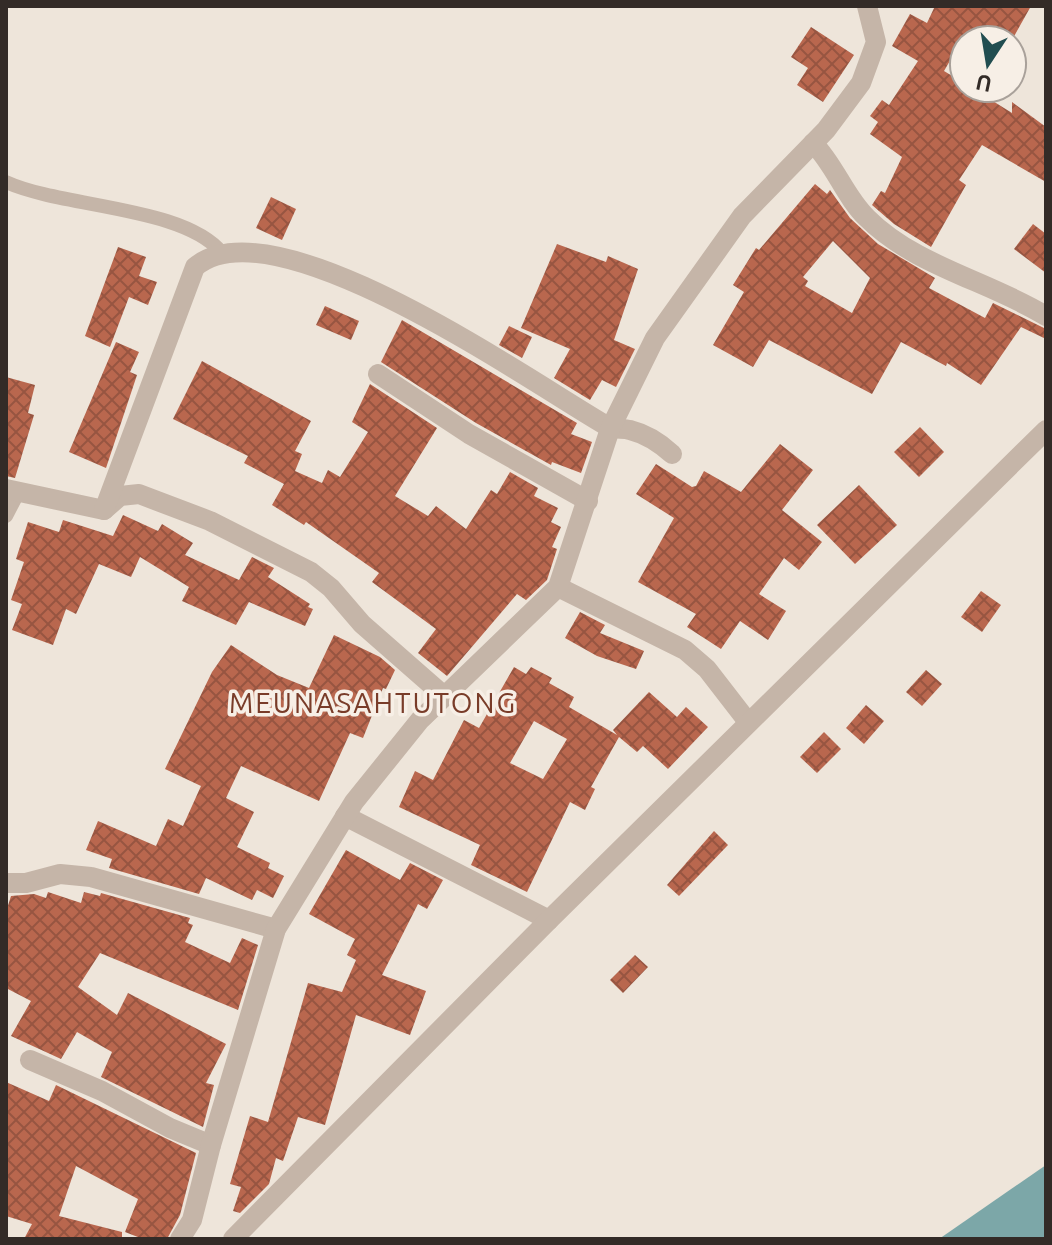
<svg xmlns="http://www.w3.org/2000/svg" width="1052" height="1245" font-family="Ubuntu,sans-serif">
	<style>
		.water { fill: #7ca7a8 }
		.building { fill: url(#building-cross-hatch); fill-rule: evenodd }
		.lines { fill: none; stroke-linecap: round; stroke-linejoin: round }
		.service { stroke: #c5b5a8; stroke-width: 14 }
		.minor { stroke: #c5b5a8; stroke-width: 20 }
		.tertiary { stroke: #c5b5a8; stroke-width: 20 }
		.labels { text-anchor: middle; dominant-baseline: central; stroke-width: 7; stroke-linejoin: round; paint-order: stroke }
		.quarter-label { font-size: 28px; letter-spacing: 2px; fill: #793c29; stroke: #f7efe6 }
	</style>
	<defs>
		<pattern id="building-cross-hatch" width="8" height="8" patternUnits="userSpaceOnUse" patternTransform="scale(2)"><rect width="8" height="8" fill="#b9674e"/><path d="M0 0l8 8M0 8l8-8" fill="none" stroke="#975541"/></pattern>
	</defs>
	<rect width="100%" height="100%" fill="#eee5da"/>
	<!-- water -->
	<path class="water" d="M1046 1165V1239H939Z"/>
	<!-- building -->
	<g class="building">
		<path d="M935 6H1031L1012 40H962L944 71 964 83V88H972L1012 113V102L1046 127V182L982 145 959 180 966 185 931 247 894 224 872 205 881 191 885 193 902 157 870 134 878 122 870 116 882 100 889 105 918 61 892 46 910 14 927 23Z"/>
		<path d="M811 27 854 55 823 102 797 85 808 68 791 57Z"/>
		<path d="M815 184 827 194 830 190 850 218 878 244 935 278 929 288 985 318 993 303 1046 329V339L1021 327 981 385 947 363 946 366 901 342 872 394 769 340 753 367 713 345 744 292 733 285 756 248 759 250ZM833 241 870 278 852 313 805 286 808 281 803 277Z"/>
		<path d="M271 197 296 209 282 240 256 228Z"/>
		<path d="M1033 224 1046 234V273L1014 249Z"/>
		<path d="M557 244 606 262 608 256 638 269 614 340 635 349 616 387 602 380 590 400 554 378 570 349 521 328Z"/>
		<path d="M118 247 146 257 139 276 157 282 148 305 129 297 110 347 85 336Z"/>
		<path d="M325 306 359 321 351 340 316 325Z"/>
		<path d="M402 320 577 423 571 434 592 442 581 473 552 462 551 465 476 423 381 362Z"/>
		<path d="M509 326 532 337 522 358 499 345Z"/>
		<path d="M116 342 139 352 130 372 137 375 106 468 69 452Z"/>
		<path d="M202 361 311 421 295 451 302 454 295 471 322 483 328 470 340 477 368 432 352 422 370 384 437 428 395 496 428 516 436 506 466 529 491 490 497 494 510 472 538 488 534 496 558 508 551 522 561 527 552 547 557 549 547 580 526 600 517 594 447 676 418 653 436 629 372 582 379 573 306 522 304 525 272 505 284 484 244 463 248 456 173 419Z"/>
		<path d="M6 377 35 385 28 413 34 415 15 478 6 476Z"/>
		<path d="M920 427 944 452 919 477 894 452Z"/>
		<path d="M780 444 813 470 782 510 822 542 799 570 784 558 759 594 786 611 768 640 740 621 721 649 687 627 696 614 638 582 674 518 636 494 656 464 692 487 696 486 704 471 741 492Z"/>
		<path d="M859 485 897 525 855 564 817 525Z"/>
		<path d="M123 515 158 531 162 524 193 543 185 555 239 580 252 557 274 568 268 577 310 604 308 607 313 609 305 626 249 602 236 625 182 601 189 587 140 557 131 577 99 564 76 614 66 609 53 645 12 630 22 604 11 600 24 562 16 559 28 522 59 532 63 520 113 536Z"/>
		<path d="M981 591 1001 605 982 632 961 617Z"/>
		<path d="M580 612 605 625 600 633 644 651 636 669 597 656 565 638Z"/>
		<path d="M334 635 380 657 395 670 386 689 383 688 363 738 350 733 319 801 241 766 226 798 254 812 237 847 270 863 268 868 284 876 273 898 257 890 252 900 206 878 199 894 109 868 112 859 86 850 98 821 156 846 168 819 183 826 201 786 165 769 212 672 231 645 277 675 309 688Z"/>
		<path d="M514 667 526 674 531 667 552 678 549 683 574 697 569 707 617 735 613 730 649 692 677 717 686 707 708 727 668 769 643 746 637 752 619 737 591 787 595 789 585 810 570 802 527 892 471 865 480 845 399 807 415 771 433 780 464 720 479 728ZM534 721 567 739 543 779 510 763Z"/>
		<path d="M926 670 942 684 922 706 906 692Z"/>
		<path d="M866 705 884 721 864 744 846 728Z"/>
		<path d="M824 732 841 749 817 773 800 757Z"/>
		<path d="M714 831 728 845 679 896 667 885Z"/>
		<path d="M346 850 400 880 410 863 443 880 427 909 418 904 382 975 426 991 410 1035 356 1015 325 1125 298 1117 283 1161 276 1158 269 1184 240 1213 233 1211 241 1187 230 1184 250 1116 268 1122 308 983 342 992 356 960 347 955 355 939 309 914Z"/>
		<path d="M48 892 81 903 84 892 100 896 101 893 190 918 188 923 193 925 185 942 230 963 242 938 258 945 238 1010 100 953 78 987 117 1015 128 993 226 1044 206 1083 214 1085 203 1127 101 1077 112 1052 77 1032 61 1059 11 1036 31 1001 6 988V912L11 896 34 894 46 898Z"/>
		<path d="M635 955 648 967 623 993 610 980Z"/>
		<path d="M6 1082 49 1101 56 1085 196 1153 180 1215 167 1239H143L125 1232 138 1199 76 1166 59 1216 122 1232V1239H24L32 1224 6 1216Z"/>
	</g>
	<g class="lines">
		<!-- service -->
		<g class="service">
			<path d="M6 182C63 208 184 206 222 253"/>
			<path d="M6 516 19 491"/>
		</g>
		<!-- minor -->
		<g class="minor">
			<path d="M813 143C835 165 845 197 867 218 915 266 989 281 1046 316"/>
			<path d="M378 374 469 434 588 501"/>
			<path d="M6 489 104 510 120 496 139 494 210 521 311 572 331 588 362 624 443 695"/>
			<path d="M104 510 195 267C274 200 532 383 607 426 613 430 622 428 630 430 646 434 660 443 672 454"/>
			<path d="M558 587 685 650 707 669 748 722"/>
			<path d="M345 816 549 920"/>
			<path d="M6 883H26L60 874 91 877 276 929"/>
			<path d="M30 1060 102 1091 170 1128 211 1145"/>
			<path d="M180 1239 192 1220 211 1145 276 929 354 802 420 720 558 587 610 429 655 338 742 216 826 130 861 83 876 42 867 6"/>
		</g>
		<!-- tertiary -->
		<path class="tertiary" d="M233 1239 549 920 1046 430"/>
	</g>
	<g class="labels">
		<!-- quarter labels -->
		<g class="quarter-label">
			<text x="373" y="702">MEUNASAHTUTONG</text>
		</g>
	</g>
	<!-- border -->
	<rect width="1052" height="1245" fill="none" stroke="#332b27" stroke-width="16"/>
	<!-- north arrow -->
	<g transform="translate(988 64) rotate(192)"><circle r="38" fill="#f7efe6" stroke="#a9a19a" stroke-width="2"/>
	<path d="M0-6L14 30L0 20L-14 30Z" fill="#214d50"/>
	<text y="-12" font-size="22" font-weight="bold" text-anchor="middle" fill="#332b27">U</text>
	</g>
</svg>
